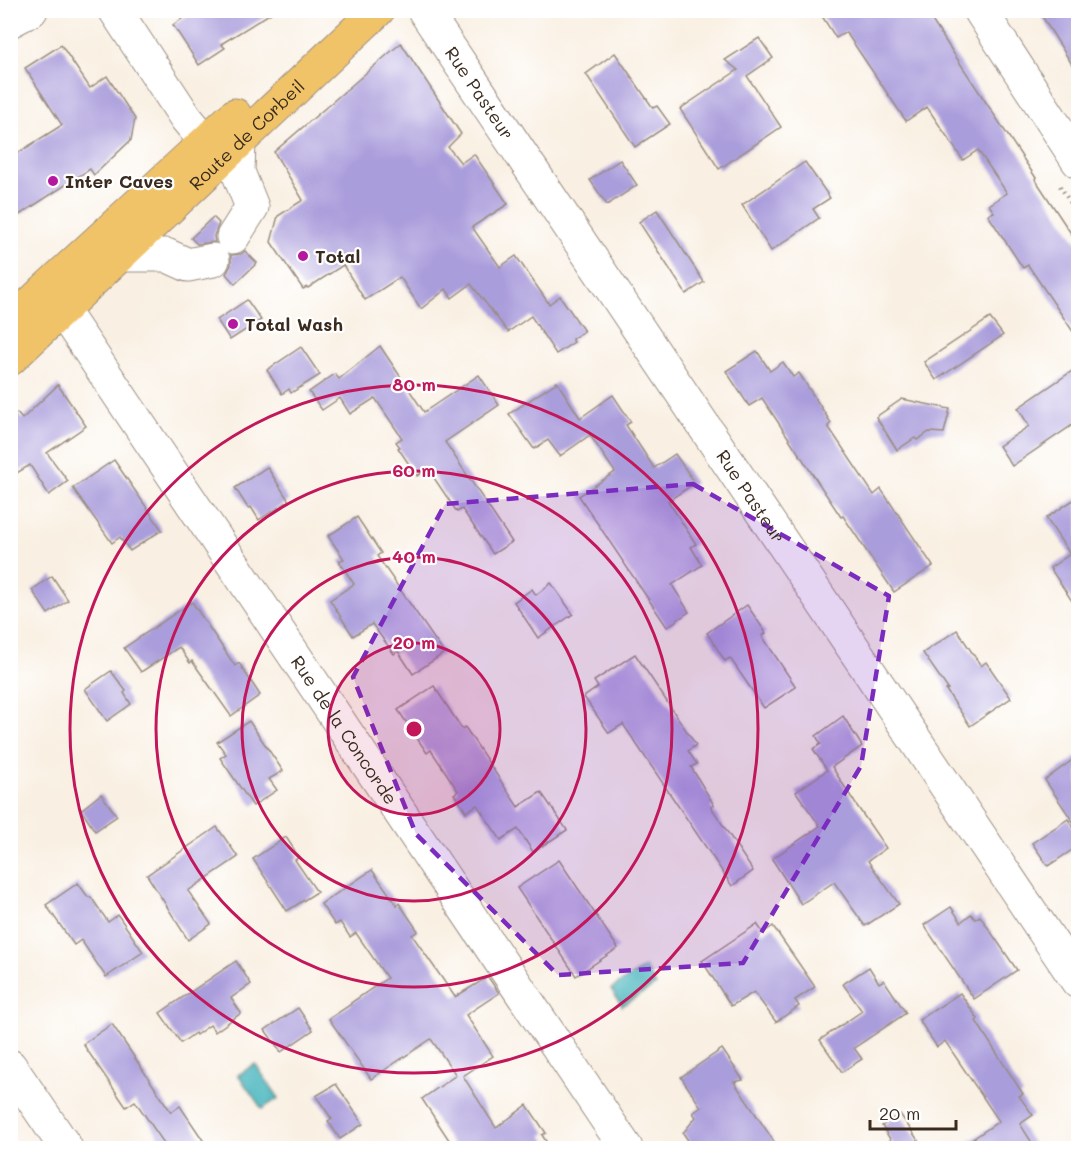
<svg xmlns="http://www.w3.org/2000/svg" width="1089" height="1159" font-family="Mali,sans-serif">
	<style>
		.water { fill: #43b3bb; stroke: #3f6e6c; stroke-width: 1.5 }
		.building { fill: #aa9ddb }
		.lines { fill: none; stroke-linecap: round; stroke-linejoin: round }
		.minor-casing { stroke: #9a8d80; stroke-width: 35 }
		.major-casing { stroke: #9a8d80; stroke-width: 35 }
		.path { stroke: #9a8d80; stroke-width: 4; stroke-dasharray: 1.5 4.5; stroke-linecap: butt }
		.minor { stroke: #fff; stroke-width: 33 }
		.major { stroke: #f1c369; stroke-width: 33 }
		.marked { fill: #7b2cbf; fill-opacity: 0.2; stroke: #7b2cbf; stroke-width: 4.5; stroke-dasharray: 12 8; stroke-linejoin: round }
		.ring { fill: none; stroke: #c2185b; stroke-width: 3 }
		.poi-dot { fill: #b5179e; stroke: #fff; stroke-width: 2 }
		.labels { text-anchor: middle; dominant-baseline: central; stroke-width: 4.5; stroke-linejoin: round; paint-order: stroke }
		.street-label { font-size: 18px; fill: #3b2a1e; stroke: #fff }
		.poi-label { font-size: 18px; font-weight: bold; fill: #3b2a1e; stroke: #fff; text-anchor: start }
		.centre { fill: #c2185b; stroke: #fff; stroke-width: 3 }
		.ring-label { font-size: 18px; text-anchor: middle; font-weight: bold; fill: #c2185b; stroke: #fff; stroke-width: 4.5; stroke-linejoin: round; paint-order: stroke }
	</style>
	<rect width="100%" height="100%" fill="#fff"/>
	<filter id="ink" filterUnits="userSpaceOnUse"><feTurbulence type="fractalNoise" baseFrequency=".0167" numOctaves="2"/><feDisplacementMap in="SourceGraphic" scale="12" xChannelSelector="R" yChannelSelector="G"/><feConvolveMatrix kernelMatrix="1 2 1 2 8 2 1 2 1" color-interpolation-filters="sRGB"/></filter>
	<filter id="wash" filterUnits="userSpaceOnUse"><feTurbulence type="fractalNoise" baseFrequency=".008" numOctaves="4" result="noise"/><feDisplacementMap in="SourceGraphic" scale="24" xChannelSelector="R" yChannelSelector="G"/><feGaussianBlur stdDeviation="1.35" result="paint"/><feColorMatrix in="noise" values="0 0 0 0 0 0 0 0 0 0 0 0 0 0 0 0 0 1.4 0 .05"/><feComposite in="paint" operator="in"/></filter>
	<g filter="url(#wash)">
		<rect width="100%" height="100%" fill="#f9f0e3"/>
		<!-- water -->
		<g class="water">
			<path d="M645 967 656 985 622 1006 611 989Z"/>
			<path d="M255 1064 279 1098 262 1109 238 1075Z"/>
		</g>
		<g id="blocks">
			<!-- building -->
			<g class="building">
				<path d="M195 10H276L221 44 225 48 199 65 173 25Z"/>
				<path d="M818 10H925L1036 178 1035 179 1078 244V339L1028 265 1023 268 988 215 994 212 989 205 1007 193 978 150 963 160 927 107 906 121 846 32 836 38Z"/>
				<path d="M1038 10H1078V74Z"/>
				<path d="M759 38 773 58 747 76 781 127 719 169 680 109 738 70 725 60Z"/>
				<path d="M401 43 461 134 448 147 461 163 474 154 508 204 472 227 500 267 516 256 549 304 560 296 584 331 572 339 574 342 556 354 531 316 508 332 471 284 452 298 446 289 421 309 400 277 365 300 343 265 308 288 307 287 303 289 271 242 278 216 303 200 274 152Z"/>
				<path d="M61 45 90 88 107 76 135 119 131 140 94 175 90 169 10 221V158L62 125 25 68Z"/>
				<path d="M615 53 653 108 657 106 670 124 635 147 586 74Z"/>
				<path d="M620 160 637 185 607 205 590 180Z"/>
				<path d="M805 162 830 198 813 209 819 218 771 251 742 205Z"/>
				<path d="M657 210 704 282 686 294 639 222Z"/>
				<path d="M213 217 219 223 214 236 215 242 197 244 191 238Z"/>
				<path d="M245 251 257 263 235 284 226 274 231 265V255L241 254Z"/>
				<path d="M247 300 261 320 230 340 217 320Z"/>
				<path d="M990 318 1003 335 936 380 924 362Z"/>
				<path d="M380 346 424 412 479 375 499 405 445 442 512 542 493 554 462 509 457 512 428 469 417 476 398 448 400 447 396 442 402 438 375 398 350 414 340 398 322 410 309 392 335 374 339 379Z"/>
				<path d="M301 347 320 375 291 393 289 389 282 394 267 370Z"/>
				<path d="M757 351 770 371 783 362 793 377 799 373 831 423 828 426 874 495 881 489 933 566 894 592 843 516 841 517 762 398 749 406 726 371Z"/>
				<path d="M1078 367V421L1012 466 999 446 1029 426 1018 408Z"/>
				<path d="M557 382 580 418 613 395 631 422 626 425 654 468 675 454 695 483 668 501 696 544 691 547 702 565 672 585 689 612 667 627 579 496 615 472 590 435 560 456 548 440 534 449 509 414Z"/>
				<path d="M58 385 86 426 47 453 68 481 49 495 30 465 10 477V418L17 413 22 419Z"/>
				<path d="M902 399 950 409 944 433 929 432 917 440 915 438 897 450 876 417Z"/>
				<path d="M114 460 162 530 130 551 120 537 112 543 73 488Z"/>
				<path d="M267 467 289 501 259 520 251 507 248 508 235 488Z"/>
				<path d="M1078 497V610L1050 568 1070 554 1046 518Z"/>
				<path d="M357 517 381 553 377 556 444 653 413 674 398 651 394 654 372 624 353 636 330 600 354 584 339 561 344 559 328 536Z"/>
				<path d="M52 576 68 600 48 614 32 590Z"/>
				<path d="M551 583 573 614 538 638 514 602 532 589 536 595Z"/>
				<path d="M192 602 235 666 239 663 260 695 231 716 192 661 190 663 179 647 141 672 124 648Z"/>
				<path d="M747 605 766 633 762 636 796 687 764 708 730 658 725 661 707 633Z"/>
				<path d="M957 630 981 666 986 662 1011 698 970 726 946 690 948 689 923 653Z"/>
				<path d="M635 654 696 745 688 751 697 764 691 767 714 805 711 807 753 871 732 886 623 724 609 733 584 697 598 687 594 681Z"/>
				<path d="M111 671 126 691 124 693 131 704 107 721 85 689Z"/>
				<path d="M434 686 462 729 465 727 518 807 541 792 567 830 533 852 518 829 501 840 477 805 466 812 454 794 458 791 431 750 427 753 398 710Z"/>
				<path d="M843 716 862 746 832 767 855 803 886 848 868 861 899 904 865 926 834 882 801 904 772 859 820 826 796 792 827 770 813 749 821 744 816 736Z"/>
				<path d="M249 721 283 771 269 779 277 790 253 806 220 758 226 754 217 742Z"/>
				<path d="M1078 756V829L1045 780Z"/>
				<path d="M101 794 117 816 95 831 81 810Z"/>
				<path d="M1068 819 1078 834V846L1048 866 1032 843Z"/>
				<path d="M217 827 238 857 188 891 211 924 188 940 147 875Z"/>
				<path d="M286 837 299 857 295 860 317 892 287 911 253 859Z"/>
				<path d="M559 860 618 948 576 976 517 888Z"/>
				<path d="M372 870 397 905 399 903 418 931 412 935 455 997 488 977 499 993 466 1015 493 1056 463 1076 496 1128 527 1105 546 1133 542 1135 551 1149H455L422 1099 456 1075 431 1039 371 1079 329 1019 351 1004V1003L387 978 356 933 350 937 340 922 335 925 321 904Z"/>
				<path d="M78 883 88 897H91L108 922 118 915 143 952 106 977 81 940 74 945 46 905Z"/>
				<path d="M951 907 961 922 971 914 975 919 980 916 1017 970 974 999 924 925Z"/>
				<path d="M757 924 763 933 773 926 815 987 795 1000 799 1006 776 1022 754 992 731 1006 702 961Z"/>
				<path d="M236 961 251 984 231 998 241 1013 215 1032 210 1025 196 1035 195 1033 181 1043 160 1013Z"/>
				<path d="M869 967 879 983 884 980 906 1013 854 1048 862 1059 842 1072 820 1040 862 1011 843 984Z"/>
				<path d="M960 993 978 1019 976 1021 1023 1094 1019 1096 1033 1115 1020 1124 1036 1149H958L999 1121 945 1041 937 1047 919 1020Z"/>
				<path d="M298 1008 313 1030 281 1052 265 1030Z"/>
				<path d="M112 1024 171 1112 180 1106 209 1149H168L135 1101 126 1107 83 1044Z"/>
				<path d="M722 1049 743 1080 734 1082 779 1149H694L683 1133 696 1117 693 1113 701 1107 681 1077Z"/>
				<path d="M336 1084 363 1124 340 1139 328 1121 332 1119 316 1096Z"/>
				<path d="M900 1114 924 1149H896L882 1126Z"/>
			</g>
		</g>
	</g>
	<g filter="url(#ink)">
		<use href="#blocks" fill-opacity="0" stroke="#9a8d80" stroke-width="1.5"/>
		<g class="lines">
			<defs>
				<g id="minor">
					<path d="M115 10 186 118 206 142"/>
					<path id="s1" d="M424 10 1078 982"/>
					<path d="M980 10 1078 161"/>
					<path d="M10 21 31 10"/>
					<path d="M233 237 252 207 238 172 239 142"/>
					<path d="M121 255H166L188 265 213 260"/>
					<path id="s2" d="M62 310 626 1148"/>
					<path d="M10 1066 66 1148"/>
				</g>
				<g id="major">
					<path d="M10 324 45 290 235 115"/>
					<path id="s3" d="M10 359 378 10"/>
				</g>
			</defs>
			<!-- minor casing -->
			<use href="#minor" class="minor-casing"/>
			<!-- major casing -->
			<use href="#major" class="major-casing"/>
			<!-- path -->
			<path class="path" d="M1060 186 1078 215"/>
			<!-- minor -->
			<use href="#minor" class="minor"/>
			<!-- major -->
			<use href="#major" class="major"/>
		</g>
	</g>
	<!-- marked area -->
	<path class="marked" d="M693 484 889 596 861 766 743 963 558 975 416 834 353 677 445 504Z"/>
	<!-- distance rings -->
	<circle cx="414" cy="729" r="86" fill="#c2185b" fill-opacity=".12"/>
	<g class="ring">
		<circle cx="414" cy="729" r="86"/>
		<circle cx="414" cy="729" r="172"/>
		<circle cx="414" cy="729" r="258"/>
		<circle cx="414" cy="729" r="344"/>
	</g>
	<!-- markers -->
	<g class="poi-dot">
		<circle cx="53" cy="181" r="6"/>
		<circle cx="303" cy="256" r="6"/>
		<circle cx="233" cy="324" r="6"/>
	</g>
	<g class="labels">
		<!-- street labels -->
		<g class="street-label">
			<text stroke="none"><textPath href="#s1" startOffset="100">Rue Pasteur</textPath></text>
			<text stroke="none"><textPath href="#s3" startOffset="326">Route de Corbeil</textPath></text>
			<text stroke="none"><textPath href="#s1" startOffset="586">Rue Pasteur</textPath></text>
			<text stroke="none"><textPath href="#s2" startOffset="506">Rue de la Concorde</textPath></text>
		</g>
		<!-- poi labels -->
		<g class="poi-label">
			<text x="65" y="181">Inter Caves</text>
			<text x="315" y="256">Total</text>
			<text x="245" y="324">Total Wash</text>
		</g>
	</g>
	<circle cx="414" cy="729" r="9" class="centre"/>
	<g class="ring-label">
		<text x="414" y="391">80 m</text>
		<text x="414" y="477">60 m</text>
		<text x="414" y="563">40 m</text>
		<text x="414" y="649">20 m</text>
	</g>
	<!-- margin -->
	<rect width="1089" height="1159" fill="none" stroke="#fff" stroke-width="36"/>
	<!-- scale -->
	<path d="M870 1120v9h86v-9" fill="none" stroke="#3b2a1e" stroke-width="3"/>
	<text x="879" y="1120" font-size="18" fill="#3b2a1e" stroke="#ffffff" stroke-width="4.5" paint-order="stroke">20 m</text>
</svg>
